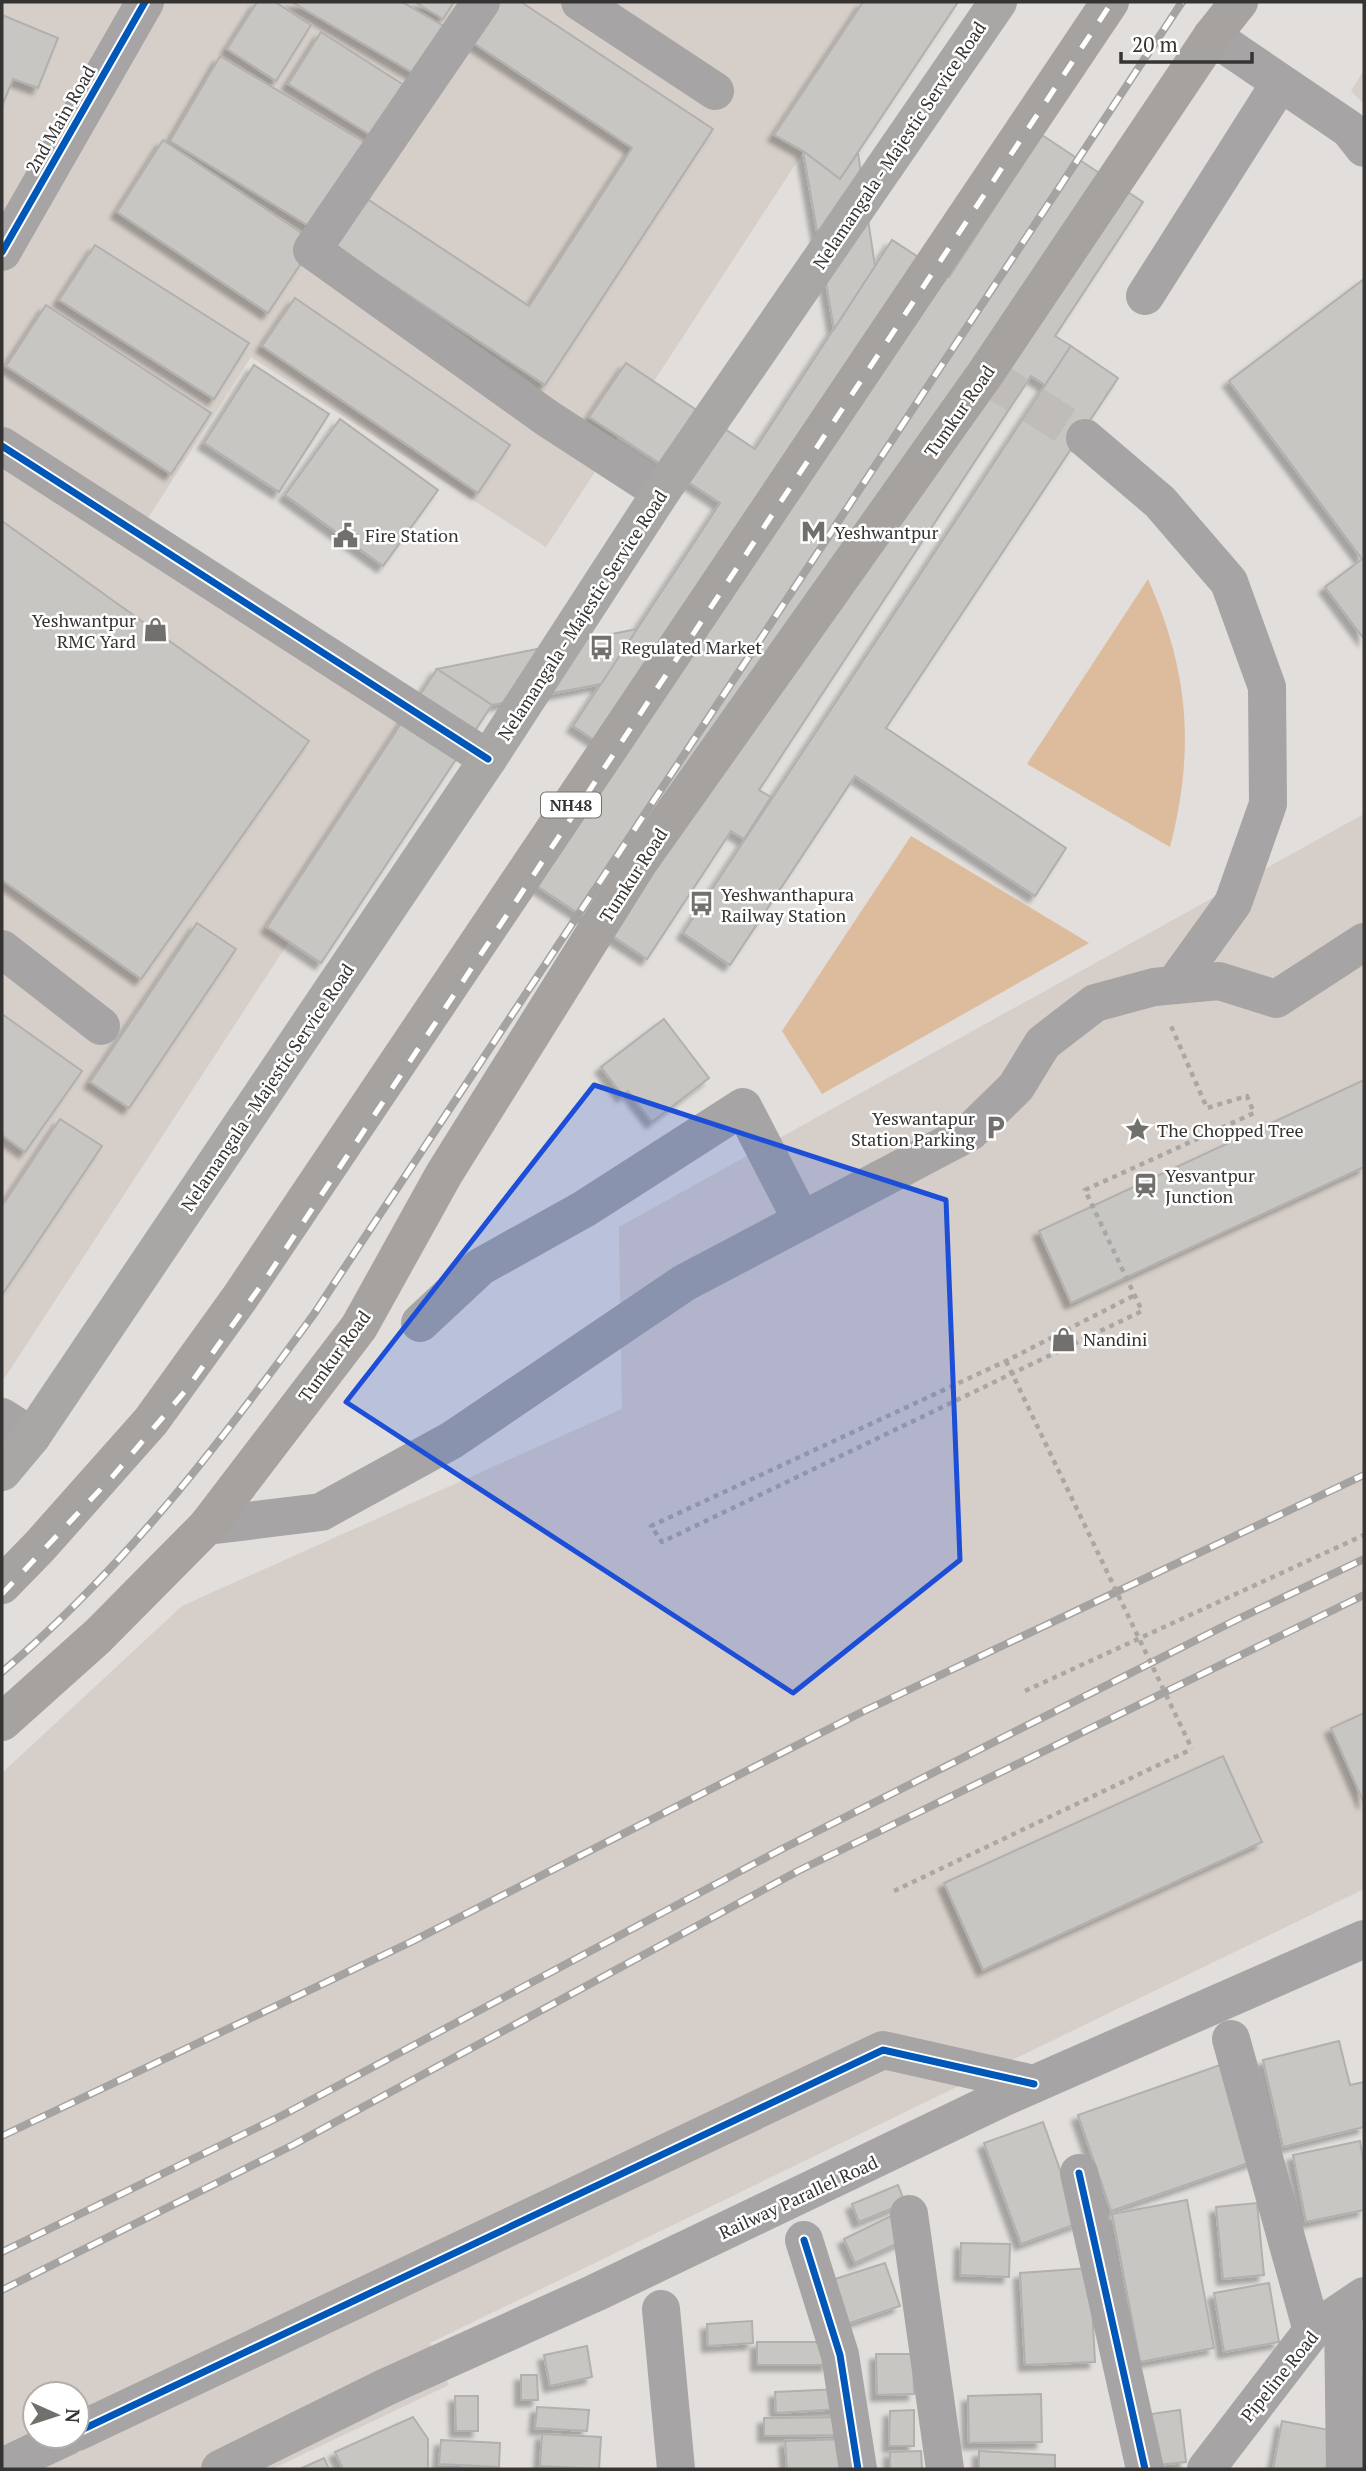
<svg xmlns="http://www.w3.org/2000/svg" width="1366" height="2471" font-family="'PT Serif',serif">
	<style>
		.built { fill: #d6cec8; fill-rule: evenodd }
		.green { fill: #ddbc9e }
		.building { fill: #c8c6c3; stroke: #b2b0ae; stroke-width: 2; filter: url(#shadow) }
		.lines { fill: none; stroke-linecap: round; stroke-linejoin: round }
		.minor-tunnel { stroke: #bfbcb9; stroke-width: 38; stroke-dasharray: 38 19; stroke-linecap: butt }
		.path { stroke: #a9a7a5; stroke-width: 4.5; stroke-dasharray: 5 5; stroke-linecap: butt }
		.minor { stroke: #a6a4a4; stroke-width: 38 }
		.major { stroke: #a9a7a5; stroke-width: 38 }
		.highway { stroke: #a5a2a0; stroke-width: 38 }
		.rail-casing { stroke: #a5a2a2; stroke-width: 8 }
		.rail { stroke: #fff; stroke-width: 5; stroke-dasharray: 16; stroke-linecap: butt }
		.path-bridge { stroke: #a9a7a5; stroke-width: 4.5; stroke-dasharray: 5 5; stroke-linecap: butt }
		.cycleway-casing { stroke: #fff; stroke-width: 11 }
		.cycleway { stroke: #0057b8; stroke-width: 7 }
		.marked { fill: #1d4ed8; fill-opacity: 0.2; stroke: #1d4ed8; stroke-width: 5; stroke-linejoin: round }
		.labels { text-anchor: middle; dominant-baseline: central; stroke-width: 5; stroke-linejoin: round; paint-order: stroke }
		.shield { fill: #fff; stroke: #727170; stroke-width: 2 }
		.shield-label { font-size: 16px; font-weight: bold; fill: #363432 }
		.street-label { font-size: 18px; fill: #363432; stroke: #fff }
		.poi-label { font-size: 18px; fill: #363432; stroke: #fff; text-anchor: start }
	</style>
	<defs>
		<filter id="shadow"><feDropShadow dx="-6" dy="6" stdDeviation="2" flood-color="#0004"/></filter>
	</defs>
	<rect width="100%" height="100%" fill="#e1dedb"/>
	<!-- built -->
	<g class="built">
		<path d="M2 2H901L546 547 251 357 145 523 438 713 2 1382Z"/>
		<path d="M1364 70V104L1351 91Z"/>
		<path d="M1364 814V1889L430 2343 449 2385 272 2469H2V1773L182 1606 622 1409 619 1227ZM35 2394H77V2436H35Z"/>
	</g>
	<!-- green -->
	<g class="green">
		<path d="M1148 579C1189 671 1195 750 1170 847L1027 764Z"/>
		<path d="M911 836 1089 943 822 1094 782 1031Z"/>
	</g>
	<!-- building -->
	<g class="building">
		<path d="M257 2H275L311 25 276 81 227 49Z"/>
		<path d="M292 2H402L454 32 425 80Z"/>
		<path d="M415 2H454L443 19Z"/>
		<path d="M494 2H521L713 129 545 385 333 245 364 197 529 306 632 148 469 40Z"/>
		<path d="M863 2H958L840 179 803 151 774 135Z"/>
		<path d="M2 15 58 38 38 88 13 79 2 106Z"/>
		<path d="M321 32 410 89 377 139 288 84Z"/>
		<path d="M220 56 376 149 317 231 170 141Z"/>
		<path d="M1042 135 1143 202 1055 336 1071 346 1045 385 1031 376 759 790 771 797 744 839 731 831 647 959 528 880 612 752 573 726 720 503 589 417 626 363 755 449 892 240 949 277Z"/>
		<path d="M163 140 315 242 268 313 117 212Z"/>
		<path d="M803 151 840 179 858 153 875 266 834 329Z"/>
		<path d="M95 245 249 343 214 399 59 300Z"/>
		<path d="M1364 279V639L1325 587 1362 559 1229 381Z"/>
		<path d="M295 298 510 445 478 493 262 346Z"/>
		<path d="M46 305 211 413 171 474 6 366Z"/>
		<path d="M1071 346 1118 378 886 728 1066 848 1035 896 855 776 730 965 683 933Z"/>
		<path d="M254 365 329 414 279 492 204 443Z"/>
		<path d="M340 419 438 490 383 566 285 495Z"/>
		<path d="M2 521 309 741 141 979 2 880Z"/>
		<path d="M637 629 601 684 492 705 437 669Z"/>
		<path d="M437 669 492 705 321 963 267 927Z"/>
		<path d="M197 923 236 949 129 1108 90 1082Z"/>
		<path d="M2 1014 82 1071 25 1152 2 1135Z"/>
		<path d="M664 1019 709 1078 652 1122 628 1091 623 1096 601 1067Z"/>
		<path d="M1364 1080V1167L1071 1303 1039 1231Z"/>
		<path d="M60 1119 102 1146 2 1295V1206Z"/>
		<path d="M1364 1713V1803L1331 1728Z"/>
		<path d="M1223 1756 1262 1842 983 1970 944 1883Z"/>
		<path d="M1339 2041 1350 2085 1364 2082V2127L1283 2147 1263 2060Z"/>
		<path d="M1223 2064 1257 2160 1111 2211 1078 2115Z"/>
		<path d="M1043 2122 1079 2223 1021 2244 984 2143Z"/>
		<path d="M1360 2141 1364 2165V2210L1306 2222 1293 2155Z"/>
		<path d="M898 2185 905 2203 859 2222 852 2204Z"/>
		<path d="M1187 2200 1214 2348 1140 2362 1112 2214Z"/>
		<path d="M1257 2203 1264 2275 1223 2279 1216 2207Z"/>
		<path d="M897 2213 909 2238 855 2263 844 2239Z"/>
		<path d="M961 2243 1010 2244 1009 2277 960 2275Z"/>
		<path d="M885 2263 900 2306 847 2324 832 2280Z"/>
		<path d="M1090 2268 1095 2362 1025 2365 1020 2273Z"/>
		<path d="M1269 2283 1279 2342 1224 2352 1214 2293Z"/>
		<path d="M752 2321 753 2343 708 2346 707 2324Z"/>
		<path d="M757 2342H829L828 2365H757Z"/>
		<path d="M587 2346 592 2377 550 2386 544 2355Z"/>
		<path d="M876 2354H913L914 2394 877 2395Z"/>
		<path d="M521 2375H537L538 2400H521Z"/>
		<path d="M840 2389 841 2409 776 2413 775 2392Z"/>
		<path d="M1041 2394 1042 2442 969 2443 968 2396Z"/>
		<path d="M455 2396H478V2431H456Z"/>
		<path d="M537 2407 589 2410 587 2431 535 2428Z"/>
		<path d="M914 2410V2446H889L890 2411Z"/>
		<path d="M1180 2410 1186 2462 1157 2465 1151 2414Z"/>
		<path d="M413 2417 428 2439V2469H343L335 2452Z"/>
		<path d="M846 2417V2435L764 2436V2418Z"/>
		<path d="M1282 2421 1334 2431 1326 2469H1273Z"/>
		<path d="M542 2434 601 2437 599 2469 540 2466Z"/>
		<path d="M847 2439 848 2469H787L785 2441Z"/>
		<path d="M441 2440 500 2443 499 2467 439 2464Z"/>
		<path d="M921 2451 922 2469H890V2452Z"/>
		<path d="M979 2451 1055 2455V2469H979Z"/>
		<path d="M324 2458 329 2469H300Z"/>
	</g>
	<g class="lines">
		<!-- minor-tunnel -->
		<path class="minor-tunnel" d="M985 374 1085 438"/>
		<!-- path -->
		<g class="path">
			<path d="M1133 1296 1006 1361 651 1526 662 1542 1142 1311 1085 1190 1254 1113 1247 1096 1207 1108 1171 1026"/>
			<path d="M1025 1691 1364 1535"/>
			<path d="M894 1891 1192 1749"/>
		</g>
		<!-- minor -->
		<g class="minor">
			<path d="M481 2 312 250 547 418 661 492"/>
			<path d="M580 2 715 91"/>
			<path d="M1212 36 1349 129 1364 148"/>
			<path d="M2 252 145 2"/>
			<path d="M1145 296 1280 83"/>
			<path d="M1085 438 1160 502 1229 582 1267 687 1268 804 1233 903 1174 985"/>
			<path d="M2 446 488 759"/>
			<path d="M2 949 101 1026"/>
			<path d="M420 1323 480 1267 584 1209 743 1107 802 1221"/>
			<path d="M2 1417 32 1436"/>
			<path d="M207 1526 321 1512 452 1440 684 1283 970 1132 1016 1087 1043 1043 1095 1003 1154 987 1219 981 1276 999 1364 942"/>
			<path d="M1231 2039 1312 2331"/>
			<path d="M1079 2173 1145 2469"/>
			<path d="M909 2214 945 2469"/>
			<path d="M804 2240 840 2355 858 2469"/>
			<path d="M661 2309 676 2469"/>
			<path d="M1343 2313 1345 2469"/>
			<path d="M77 2432 883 2050 1034 2084"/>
			<path d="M2 2467 68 2436"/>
			<path d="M220 2469 386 2387 595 2293 1000 2099 1364 1939"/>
			<path d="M1206 2469 1312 2331 1364 2296"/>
		</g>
		<!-- major -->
		<path class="major" d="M2 1472 32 1436 488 759 661 492 998 2"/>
		<!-- highway -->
		<g class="highway">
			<path d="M2 1585 40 1546 151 1421 241 1296 1110 2"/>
			<path d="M2 1722 98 1636 207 1526 359 1327 444 1174 639 862 985 374 1212 36 1239 2"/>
		</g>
		<defs>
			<g id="rail">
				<path d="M2 1594 113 1476 186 1390 265 1280 1112 2"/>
				<path d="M2 1672C123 1570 221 1442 314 1314L1182 2"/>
				<path d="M2 2136 411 1942 862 1712 1364 1475"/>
				<path d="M2 2252 283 2115 780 1850 1236 1620 1364 1559"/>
				<path d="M2 2290 293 2145 798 1871 1364 1595"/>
			</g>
		</defs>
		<!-- rail casing -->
		<use href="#rail" class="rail-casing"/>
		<!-- rail -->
		<use href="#rail" class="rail"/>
		<!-- path-bridge -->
		<path class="path-bridge" d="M1006 1361 1192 1749"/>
		<defs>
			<g id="cycleway">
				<path d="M2 252 145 2"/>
				<path d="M2 446 488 759"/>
				<path d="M1079 2173 1145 2469"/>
				<path d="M804 2240 840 2355 858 2469"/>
				<path d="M77 2432 883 2050 1034 2084"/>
			</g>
		</defs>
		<!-- cycleway casing -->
		<use href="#cycleway" class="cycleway-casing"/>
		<!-- cycleway -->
		<use href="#cycleway" class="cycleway"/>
	</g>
	<!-- marked area -->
	<path class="marked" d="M594 1085 946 1200 960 1560 793 1693 346 1402Z"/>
	<!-- icons -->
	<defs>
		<symbol id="metro-bare" viewBox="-9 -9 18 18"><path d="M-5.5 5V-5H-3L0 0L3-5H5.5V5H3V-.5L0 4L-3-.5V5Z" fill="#72706d" stroke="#fff" stroke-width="2.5" paint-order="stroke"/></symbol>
		<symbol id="civic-bare" viewBox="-9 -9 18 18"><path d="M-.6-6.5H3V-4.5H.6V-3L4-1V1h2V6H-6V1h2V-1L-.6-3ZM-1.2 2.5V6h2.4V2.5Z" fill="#72706d" stroke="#fff" stroke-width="2.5" paint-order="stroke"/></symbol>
		<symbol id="shop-bare" viewBox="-9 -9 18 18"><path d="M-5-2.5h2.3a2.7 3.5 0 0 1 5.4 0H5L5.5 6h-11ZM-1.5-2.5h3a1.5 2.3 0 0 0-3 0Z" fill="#72706d" stroke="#fff" stroke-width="2.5" paint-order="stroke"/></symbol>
		<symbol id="bus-bare" viewBox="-9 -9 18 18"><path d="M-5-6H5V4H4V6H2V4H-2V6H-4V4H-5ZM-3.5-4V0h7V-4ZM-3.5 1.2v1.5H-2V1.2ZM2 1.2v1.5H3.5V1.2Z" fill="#72706d" stroke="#fff" stroke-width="2.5" paint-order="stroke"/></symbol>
		<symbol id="parking-bare" viewBox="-9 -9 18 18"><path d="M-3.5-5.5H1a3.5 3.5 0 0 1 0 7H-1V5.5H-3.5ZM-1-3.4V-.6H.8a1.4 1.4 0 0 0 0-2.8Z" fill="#72706d" stroke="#fff" stroke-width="2.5" paint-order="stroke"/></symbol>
		<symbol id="sight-bare" viewBox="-9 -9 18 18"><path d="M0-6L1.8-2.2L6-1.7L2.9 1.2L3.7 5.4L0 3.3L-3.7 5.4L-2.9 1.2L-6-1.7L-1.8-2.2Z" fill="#72706d" stroke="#fff" stroke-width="2.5" paint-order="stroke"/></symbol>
		<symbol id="station-bare" viewBox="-9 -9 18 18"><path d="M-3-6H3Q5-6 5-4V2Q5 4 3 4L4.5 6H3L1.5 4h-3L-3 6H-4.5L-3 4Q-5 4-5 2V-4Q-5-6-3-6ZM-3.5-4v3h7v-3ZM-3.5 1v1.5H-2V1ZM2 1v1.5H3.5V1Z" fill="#72706d" stroke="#fff" stroke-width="2.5" paint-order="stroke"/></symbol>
	</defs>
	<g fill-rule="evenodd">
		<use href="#metro-bare" x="796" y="514" width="35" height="35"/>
		<use href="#civic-bare" x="328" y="518" width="35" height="35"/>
		<use href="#shop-bare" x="138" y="612" width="35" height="35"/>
		<use href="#bus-bare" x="584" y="630" width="35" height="35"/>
		<use href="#bus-bare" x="684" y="886" width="35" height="35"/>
		<use href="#parking-bare" x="978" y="1110" width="35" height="35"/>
		<use href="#sight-bare" x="1120" y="1112" width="35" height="35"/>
		<use href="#station-bare" x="1128" y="1168" width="35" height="35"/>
		<use href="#shop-bare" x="1046" y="1322" width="35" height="35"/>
	</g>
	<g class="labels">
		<!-- shield labels -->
		<rect class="shield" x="541" y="792.5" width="60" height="25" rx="5"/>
		<g class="shield-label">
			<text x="571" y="805">NH48</text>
		</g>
		<!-- street labels -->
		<g class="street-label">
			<text transform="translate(60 119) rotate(-60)">2nd Main Road</text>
			<text transform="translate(899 145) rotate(-56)">Nelamangala - Majestic Service Road</text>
			<text transform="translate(959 411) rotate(-55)">Tumkur Road</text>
			<text transform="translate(582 615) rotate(-57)">Nelamangala - Majestic Service Road</text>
			<text transform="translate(633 875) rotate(-57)">Tumkur Road</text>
			<text transform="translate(267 1087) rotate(-56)">Nelamangala - Majestic Service Road</text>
			<text transform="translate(334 1356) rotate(-54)">Tumkur Road</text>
			<text transform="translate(798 2197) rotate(-25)">Railway Parallel Road</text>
			<text transform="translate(1279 2376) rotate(-51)">Pipeline Road</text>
		</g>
		<!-- poi labels -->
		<g class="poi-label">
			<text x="834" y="532">Yeshwantpur</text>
			<text x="365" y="535">Fire Station</text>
			<text x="136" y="620" text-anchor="end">Yeshwantpur<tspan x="136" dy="21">RMC Yard</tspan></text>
			<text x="621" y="647">Regulated Market</text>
			<text x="721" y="894">Yeshwanthapura<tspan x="721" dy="21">Railway Station</tspan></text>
			<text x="975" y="1118" text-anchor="end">Yeswantapur<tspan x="975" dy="21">Station Parking</tspan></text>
			<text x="1157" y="1130">The Chopped Tree</text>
			<text x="1165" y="1175">Yesvantpur<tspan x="1165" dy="21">Junction</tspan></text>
			<text x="1083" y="1339">Nandini</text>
		</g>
	</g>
	<!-- border -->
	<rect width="1366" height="2471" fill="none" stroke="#363432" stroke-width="7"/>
	<!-- north arrow -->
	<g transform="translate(56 2415) rotate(93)"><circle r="33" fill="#ffffff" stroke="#afaead" stroke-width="2"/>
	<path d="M0-5L12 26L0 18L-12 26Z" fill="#72706d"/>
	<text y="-10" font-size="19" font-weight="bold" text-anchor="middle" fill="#363432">N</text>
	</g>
	<!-- scale -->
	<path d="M1121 52v10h131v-10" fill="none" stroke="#363432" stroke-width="3.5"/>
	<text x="1132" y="52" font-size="21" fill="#363432" stroke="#ffffff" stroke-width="5" paint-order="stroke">20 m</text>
</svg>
